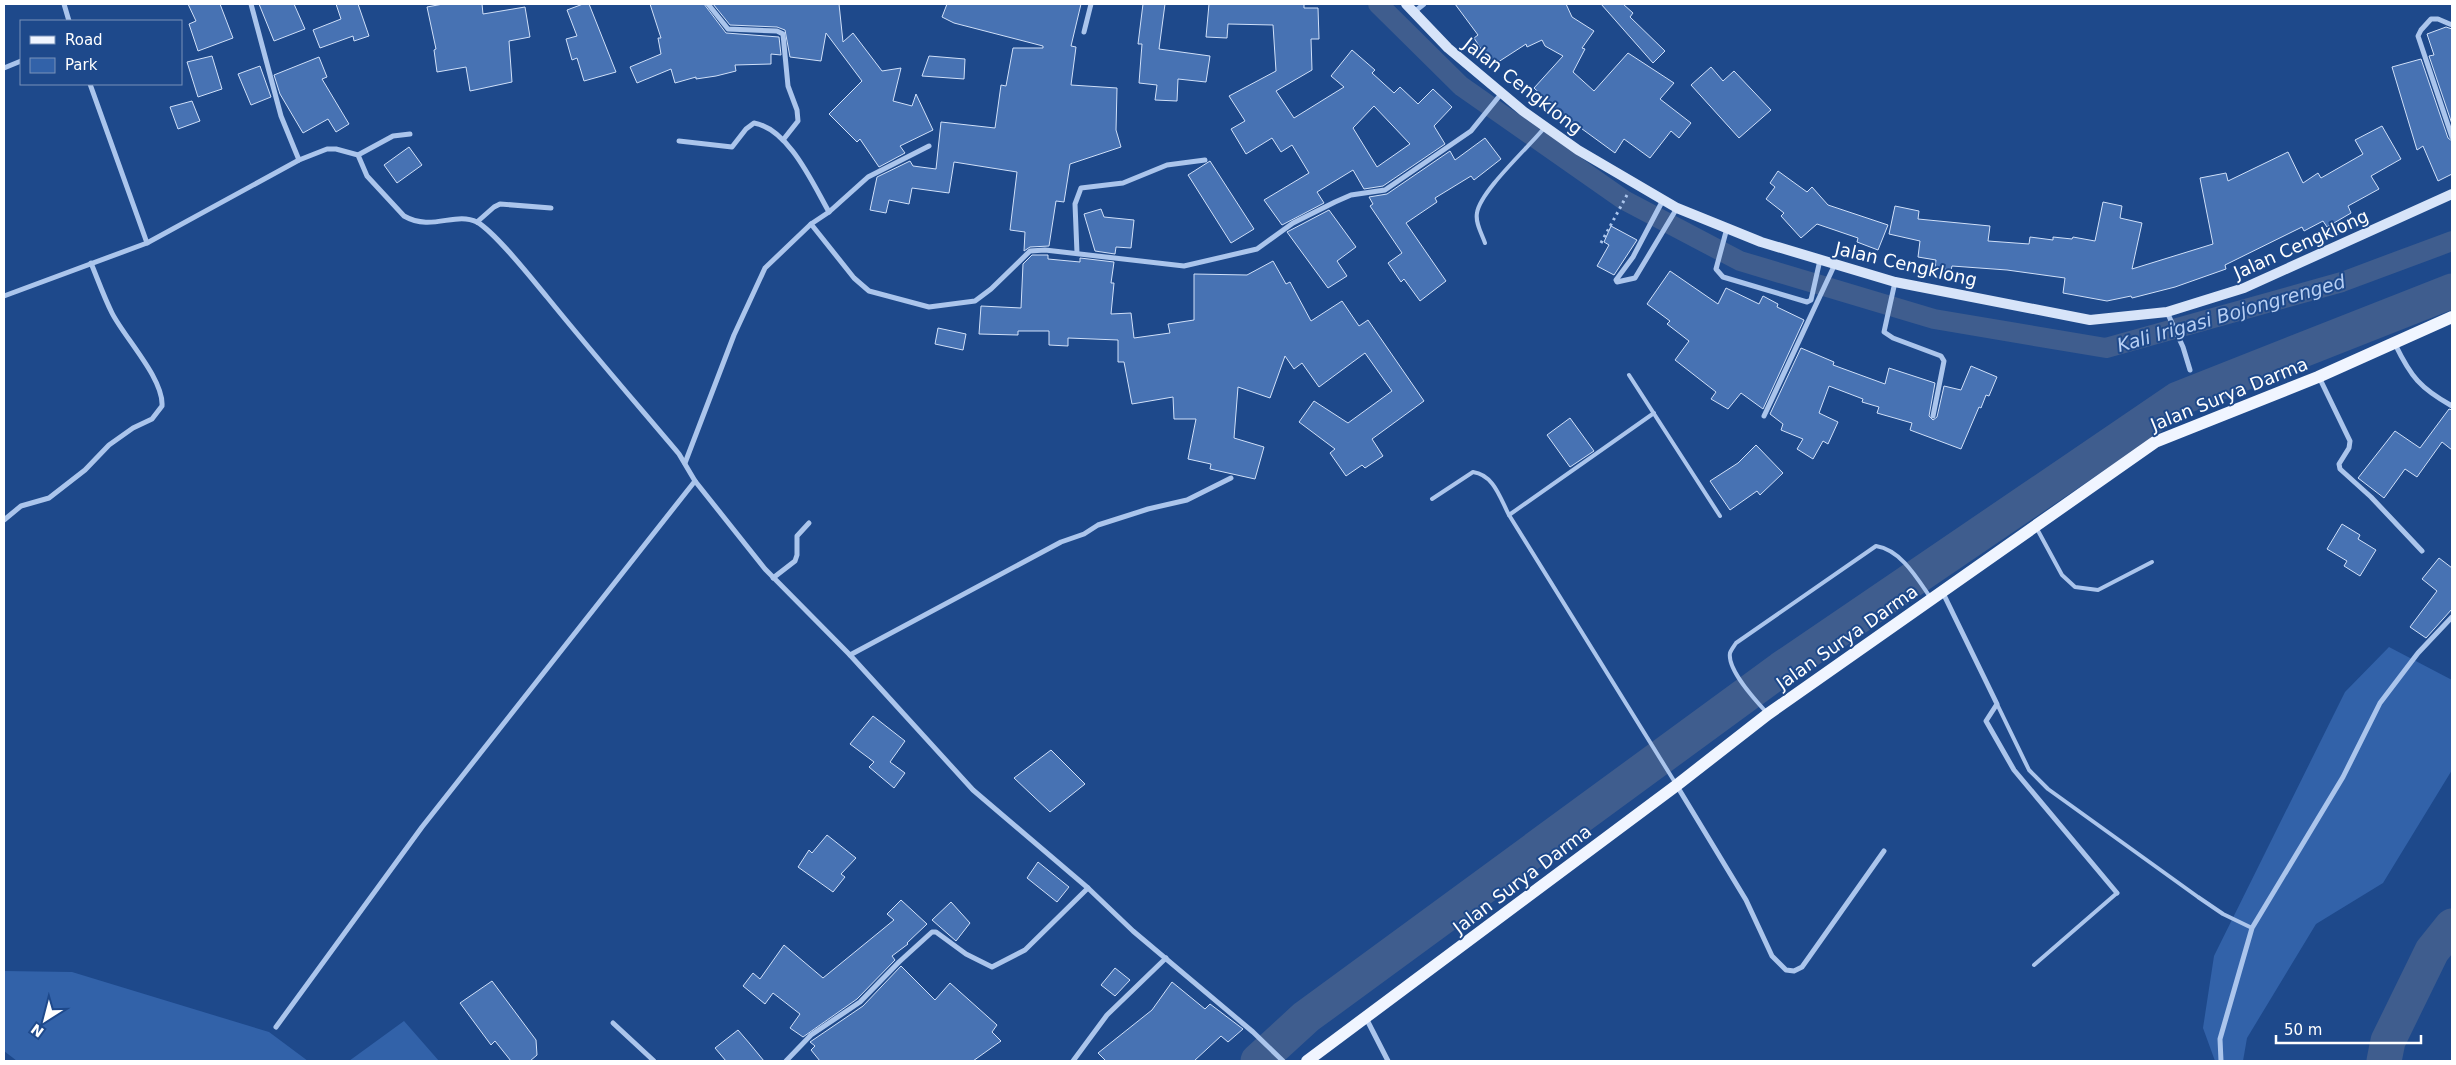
<svg xmlns="http://www.w3.org/2000/svg" width="2456" height="1065" font-family="'DejaVu Sans',sans-serif">
	<style>
		.green { fill: #3262a9 }
		.lines { fill: none; stroke-linecap: round; stroke-linejoin: round }
		.canal { stroke: #3f5d8e; stroke-width: 20 }
		.river { stroke: #3f5d8e; stroke-width: 35 }
		.building { fill: #4772b3; stroke: #d0e0f9; fill-rule: evenodd }
		.path { stroke: #abc5ec; stroke-width: 3; stroke-dasharray: 2.5 4; stroke-linecap: butt }
		.service { stroke: #abc5ec; stroke-width: 4 }
		.minor { stroke: #abc5ec; stroke-width: 5 }
		.secondary { stroke: #d7e4f9; stroke-width: 10 }
		.primary { stroke: #f0f5ff; stroke-width: 12 }
		.labels { text-anchor: middle; dominant-baseline: central; stroke-width: 4; stroke-linejoin: round; paint-order: stroke }
		.street-label { font-size: 18px; fill: #fff; stroke: #1e498b }
		.water-label { font-size: 19px; font-style: italic; fill: #b7cff3; stroke: #1e498b }
	</style>
	<rect width="100%" height="100%" fill="#1e498b"/>
	<!-- green -->
	<g class="green">
		<path d="M2389 647 2452 680V770L2383 883 2316 924 2247 1038 2243 1061H2215L2203 1028 2214 956 2345 692Z"/>
		<path d="M4 971 72 972 269 1032 308 1061H17L4 1051Z"/>
		<path d="M404 1021 439 1061H349Z"/>
	</g>
	<g class="lines">
		<!-- canal -->
		<path class="canal" d="M1378 4 1461 86 1624 200 1740 261 1934 319 2106 348 2342 282 2452 241"/>
		<!-- river -->
		<g class="river">
			<path d="M1258 1061 1306 1017 1781 669 2178 399 2452 291"/>
			<path d="M2384 1061 2388 1041 2432 951 2452 926"/>
		</g>
	</g>
	<!-- building -->
	<g class="building">
		<path d="M188 4H220L233 38 198 51 189 24 196 21Z"/>
		<path d="M259 4H294L305 29 274 41Z"/>
		<path d="M336 4H358L369 36 354 41 353 36 320 48 313 30 341 19Z"/>
		<path d="M443 4H482L483 14 525 7 530 37 509 41 512 82 470 91 466 67 437 72 434 50 436 49 427 7Z"/>
		<path d="M583 4H589L616 72 584 81 577 58 572 60 566 39 577 36 567 10Z"/>
		<path d="M650 4H704L726 33 779 37 781 55 771 54V64L735 65 736 71 716 76 696 79V77L675 83 671 69 637 83 630 67 661 54 658 38H661Z"/>
		<path d="M713 4H839L843 42 853 33 882 71 901 68 893 101 912 106 916 94 933 130 900 146 905 153 879 167 860 139 857 142 829 114 862 81 826 33 821 61 790 57 785 30 777 27 730 25Z"/>
		<path d="M947 4H1081L1071 46 1076 47 1071 85 1117 88 1116 130 1121 147 1070 164 1064 202 1056 201 1049 246 1030 247 1024 251 1025 232 1010 230 1017 172 954 162 949 193 912 188 909 204 889 200 886 213 870 210 877 177 910 161 913 166 936 169 941 122 995 128 1001 85 1006 86 1013 48H1043V46L954 23 942 17Z"/>
		<path d="M1143 4H1165L1159 49 1210 56 1206 82 1178 79 1177 101 1155 100 1157 85 1139 83 1142 44H1138Z"/>
		<path d="M1209 4H1304V8H1318L1319 39H1311L1312 70 1276 91 1294 118 1344 87 1331 76 1352 50 1375 70 1372 73 1394 93 1400 87 1418 104 1433 89 1452 107 1434 126 1445 144 1383 186 1364 189 1353 170 1317 192 1324 203 1282 225 1264 200 1309 173 1292 145 1281 152 1272 138 1246 154 1231 129 1245 121 1229 96 1276 71 1273 25 1228 24 1227 38 1206 37ZM1374 106 1410 144 1377 167 1353 128Z"/>
		<path d="M1455 4H1566L1572 17 1594 31 1582 48 1585 49 1573 72 1594 91 1628 53 1674 83 1660 99 1691 123 1679 138 1671 131 1650 158 1624 139 1615 153 1563 115 1534 88 1563 56 1545 46 1542 40 1527 47 1526 44 1492 66 1474 38 1478 35Z"/>
		<path d="M1601 4H1623L1633 13 1630 17 1665 51 1653 63Z"/>
		<path d="M2446 27 2452 29V124L2429 56 2434 55 2427 34Z"/>
		<path d="M212 56 222 89 198 97 187 62Z"/>
		<path d="M929 56 965 59 964 79 922 76Z"/>
		<path d="M319 57 327 77 322 79 349 124 336 132 328 119 303 133 280 94 274 75Z"/>
		<path d="M2421 59 2448 138 2452 141V174L2438 181 2423 146 2417 150 2392 67Z"/>
		<path d="M260 66 271 97 251 105 238 74Z"/>
		<path d="M1711 67 1723 81 1734 71 1771 110 1739 138 1691 85Z"/>
		<path d="M192 101 200 121 178 129 170 107Z"/>
		<path d="M2382 126 2401 159 2371 176 2379 189 2348 206 2351 213 2327 227 2323 221 2304 231 2302 227 2225 265 2226 269 2175 287 2132 298 2131 296 2107 301 2063 293 2065 278 2007 270 1952 266 1951 270 1935 268 1936 260 1918 257 1920 241 1889 234 1895 206 1919 211 1918 219 1990 226 1988 241 2029 244 2030 237 2053 240V237L2072 239 2073 237 2095 241 2103 202 2122 206 2120 218 2142 223 2132 269 2213 244 2200 178 2226 173 2228 181 2288 152 2303 183 2318 173 2321 178 2363 154 2355 140Z"/>
		<path d="M1485 138 1501 159 1474 180 1471 176 1435 198 1437 202 1406 223 1446 281 1420 301 1404 279 1401 282 1388 263 1402 253 1370 206 1373 204 1369 197 1387 194 1450 151 1455 160Z"/>
		<path d="M409 147 422 165 397 183 384 165Z"/>
		<path d="M1210 161 1254 229 1231 243 1188 175Z"/>
		<path d="M1778 171 1807 192 1812 187 1828 205 1888 225 1878 250 1857 242 1858 238 1817 224 1801 238 1781 216 1784 213 1766 199 1775 187 1770 183Z"/>
		<path d="M1101 209 1104 217 1134 220 1131 248 1116 247 1115 254 1095 251 1084 214Z"/>
		<path d="M1329 210 1356 247 1337 261 1347 276 1328 288 1287 232Z"/>
		<path d="M1611 226 1637 240 1614 275 1597 266 1609 245 1604 242Z"/>
		<path d="M1032 255H1048V259L1080 262V258L1114 262 1111 283H1114L1111 314 1131 313 1134 338 1170 333 1168 324 1194 320V274L1247 275 1273 261 1286 284 1290 282 1311 321 1342 301 1359 326 1368 320 1424 401 1372 439 1383 456 1365 468 1362 465 1346 476 1330 453 1335 449 1299 422 1314 401 1348 423 1392 391 1365 353 1319 387 1302 363 1294 369 1285 356 1270 398 1238 387 1234 438 1264 447 1255 479 1210 469 1211 464 1188 459 1196 419H1174L1173 397 1132 404 1124 362H1118V340L1068 338V346L1049 345V331H1018V335L979 334 981 306 1021 308 1023 264Z"/>
		<path d="M1670 271 1718 304 1726 288 1759 304 1763 296 1778 304 1777 307 1804 320 1763 409 1741 393 1728 409 1711 399 1716 392 1675 360 1689 341 1667 324 1670 321 1647 304Z"/>
		<path d="M938 328 966 334 963 350 935 344Z"/>
		<path d="M1801 348 1834 362 1833 365 1885 384 1889 368 1935 383 1929 416 1933 420 1937 417 1944 386 1961 390 1971 366 1997 377 1989 396 1986 395 1981 408 1979 407 1961 449 1910 430 1912 423 1877 413 1879 407 1862 402 1863 399 1829 386 1819 413 1838 422 1828 444 1823 441 1813 459 1797 449 1803 439 1781 430 1783 424 1770 414Z"/>
		<path d="M2449 409 2452 410V450L2442 442 2417 477 2405 469 2384 498 2358 478 2395 431 2420 448Z"/>
		<path d="M1570 418 1594 451 1570 467 1547 435Z"/>
		<path d="M1756 445 1783 473 1760 495 1757 491 1730 510 1710 481 1738 463Z"/>
		<path d="M2342 524 2360 535 2358 539 2376 550 2360 576 2344 566 2347 561 2327 549Z"/>
		<path d="M2439 558 2452 568V609L2426 638 2410 627 2437 591 2422 579Z"/>
		<path d="M873 716 905 741 890 762 905 773 894 788 869 767 874 762 850 744Z"/>
		<path d="M1051 750 1085 784 1050 812 1014 778Z"/>
		<path d="M827 835 856 858 841 874 845 877 833 892 798 867 809 850 812 853Z"/>
		<path d="M1038 862 1069 887 1057 902 1027 878Z"/>
		<path d="M901 900 927 924 907 943 908 944 892 956 895 960 857 999 803 1037 790 1028 800 1014 773 993 765 1004 743 986 753 973 760 979 784 945 823 978 894 920 887 914Z"/>
		<path d="M951 902 970 923 956 941 932 920Z"/>
		<path d="M901 966 935 1000 950 983 997 1025 992 1032 1001 1041 973 1061H820L811 1050 815 1046 810 1042 863 1006Z"/>
		<path d="M1115 968 1130 980 1115 996 1101 985Z"/>
		<path d="M492 981 536 1040 537 1055 530 1061H511L495 1041 491 1045 460 1003Z"/>
		<path d="M1172 982 1205 1009 1210 1004 1243 1029 1228 1042 1221 1036 1194 1061H1106L1098 1053 1152 1010Z"/>
		<path d="M738 1030 750 1044 764 1061H726L715 1048Z"/>
	</g>
	<g class="lines">
		<!-- path -->
		<path class="path" d="M1601 243 1627 195"/>
		<!-- service -->
		<g class="service">
			<path d="M1485 243C1482 234 1475 223 1477 213 1480 191 1530 146 1545 127"/>
			<path d="M1629 375 1720 516"/>
			<path d="M1432 499 1473 472C1494 475 1500 498 1509 515L1676 784"/>
			<path d="M1509 515 1654 413"/>
			<path d="M2036 527 2062 575 2075 587 2098 590 2152 562"/>
			<path d="M1997 704 2029 770 2048 789 2198 897 2223 914 2252 928"/>
			<path d="M1767 713C1756 701 1727 670 1730 653 1731 650 1734 646 1736 643L1876 546C1901 550 1917 578 1930 597"/>
			<path d="M2034 965 2117 893"/>
		</g>
		<!-- minor -->
		<g class="minor">
			<path d="M64 4 69 21"/>
			<path d="M251 4 281 116 299 160"/>
			<path d="M708 4 728 29 777 31 783 34 788 86 797 110 798 121 783 140"/>
			<path d="M1414 12 1424 4"/>
			<path d="M2452 25 2438 19H2431L2421 30 2418 36 2452 137"/>
			<path d="M1084 32 1091 4"/>
			<path d="M4 68 21 61"/>
			<path d="M90 84 147 243"/>
			<path d="M679 141 732 147 746 129 754 123C789 129 813 184 829 212"/>
			<path d="M358 155 393 136 410 134"/>
			<path d="M1663 200 1633 257 1616 280 1617 282 1635 278 1677 208"/>
			<path d="M477 222 494 207 500 204 551 208"/>
			<path d="M811 224 854 278 869 291 929 307 975 301 991 289 1030 251 1045 250 1184 266 1257 249 1293 223 1335 202 1351 195 1385 190 1471 131 1501 94"/>
			<path d="M1727 228 1716 269 1723 277 1807 302 1811 300 1820 260"/>
			<path d="M1077 253 1075 204 1081 188 1123 183 1167 165 1205 160"/>
			<path d="M1895 282 1884 332 1893 338 1941 356 1944 361 1933 416"/>
			<path d="M4 296 147 243 299 160 327 149H336L358 155 367 176 404 216C432 232 455 211 477 222 496 233 532 279 547 297 590 350 635 402 679 454L695 481 765 569 850 655 973 790 1088 888 1133 931 1253 1032 1283 1061"/>
			<path d="M2167 312 2183 347 2190 370"/>
			<path d="M2395 344C2411 377 2420 388 2452 406"/>
			<path d="M2319 377 2350 441 2349 448 2339 464 2340 469 2371 497 2422 551"/>
			<path d="M1764 416 1835 264"/>
			<path d="M685 463 734 335 765 268 811 224 829 212 868 177 929 146"/>
			<path d="M4 520 21 506 49 498 85 470 109 445 133 428 152 419 162 406C164 379 124 337 112 313 104 297 98 280 91 263"/>
			<path d="M773 578 795 561 797 555V536L809 523"/>
			<path d="M1943 593 1997 704 1986 721 2014 770 2117 893"/>
			<path d="M850 655 1061 542 1084 534 1098 525 1148 509 1187 500 1231 478"/>
			<path d="M1677 786 1746 900 1772 956 1786 970 1794 971 1802 967 1884 851"/>
			<path d="M1366 1018 1388 1061"/>
			<path d="M613 1023 654 1061"/>
			<path d="M276 1027 422 827 695 481"/>
			<path d="M786 1061 811 1035 860 1002 899 962 932 932H936L966 954 992 967 1025 950 1088 888"/>
			<path d="M1073 1061 1107 1015 1166 958"/>
			<path d="M2221 1061 2220 1039 2252 928 2343 777 2380 703 2418 653 2452 617"/>
		</g>
		<!-- secondary -->
		<path class="secondary" d="M1406 4 1448 48 1523 111 1578 150 1677 208 1761 242 1895 282 2090 320 2167 312 2244 288 2452 194"/>
		<!-- primary -->
		<path class="primary" d="M1307 1061 1677 785 1768 714 2155 442 2318 377 2452 317"/>
	</g>
	<g class="labels">
		<!-- street labels -->
		<g class="street-label">
			<text transform="translate(1523 86) rotate(38)">Jalan Cengklong</text>
			<text transform="translate(2301 244) rotate(-24)">Jalan Cengklong</text>
			<text transform="translate(1906 264) rotate(13)">Jalan Cengklong</text>
			<text transform="translate(2229 394) rotate(-22)">Jalan Surya Darma</text>
			<text transform="translate(1847 637) rotate(-35)">Jalan Surya Darma</text>
			<text transform="translate(1522 879) rotate(-37)">Jalan Surya Darma</text>
		</g>
		<!-- water labels -->
		<g class="water-label">
			<text transform="translate(2231 313) rotate(-16)">Kali Irigasi Bojongrenged</text>
		</g>
	</g>
	<!-- border -->
	<rect width="2456" height="1065" fill="none" stroke="#ffffff" stroke-width="10"/>
	<!-- legend -->
	<rect x="20" y="20" width="162" height="65" fill="#1e498b" stroke="#7892b9"/>
	<rect x="30" y="36" width="25" height="8" fill="#f0f5ff" stroke="#7892b9"/>
	<text x="65" y="45" font-size="15" fill="#ffffff">Road</text>
	<rect x="30" y="58" width="25" height="15" fill="#3262a9" stroke="#7892b9"/>
	<text x="65" y="70" font-size="15" fill="#ffffff">Park</text>
	<!-- north arrow -->
	<g transform="translate(45 1020) rotate(216)" stroke="#1e498b" stroke-width="4" paint-order="stroke">
	<path d="M0-4L9 19L0 12L-9 19Z" fill="#ffffff"/>
	<text y="-8" font-size="14" font-weight="bold" text-anchor="middle" fill="#ffffff">N</text>
	</g>
	<!-- scale -->
	<path d="M2276 1035v8h145v-8" fill="none" stroke="#ffffff" stroke-width="2.5"/>
	<text x="2284" y="1035" font-size="15" fill="#ffffff" stroke="#1e498b" stroke-width="4" paint-order="stroke">50 m</text>
</svg>
